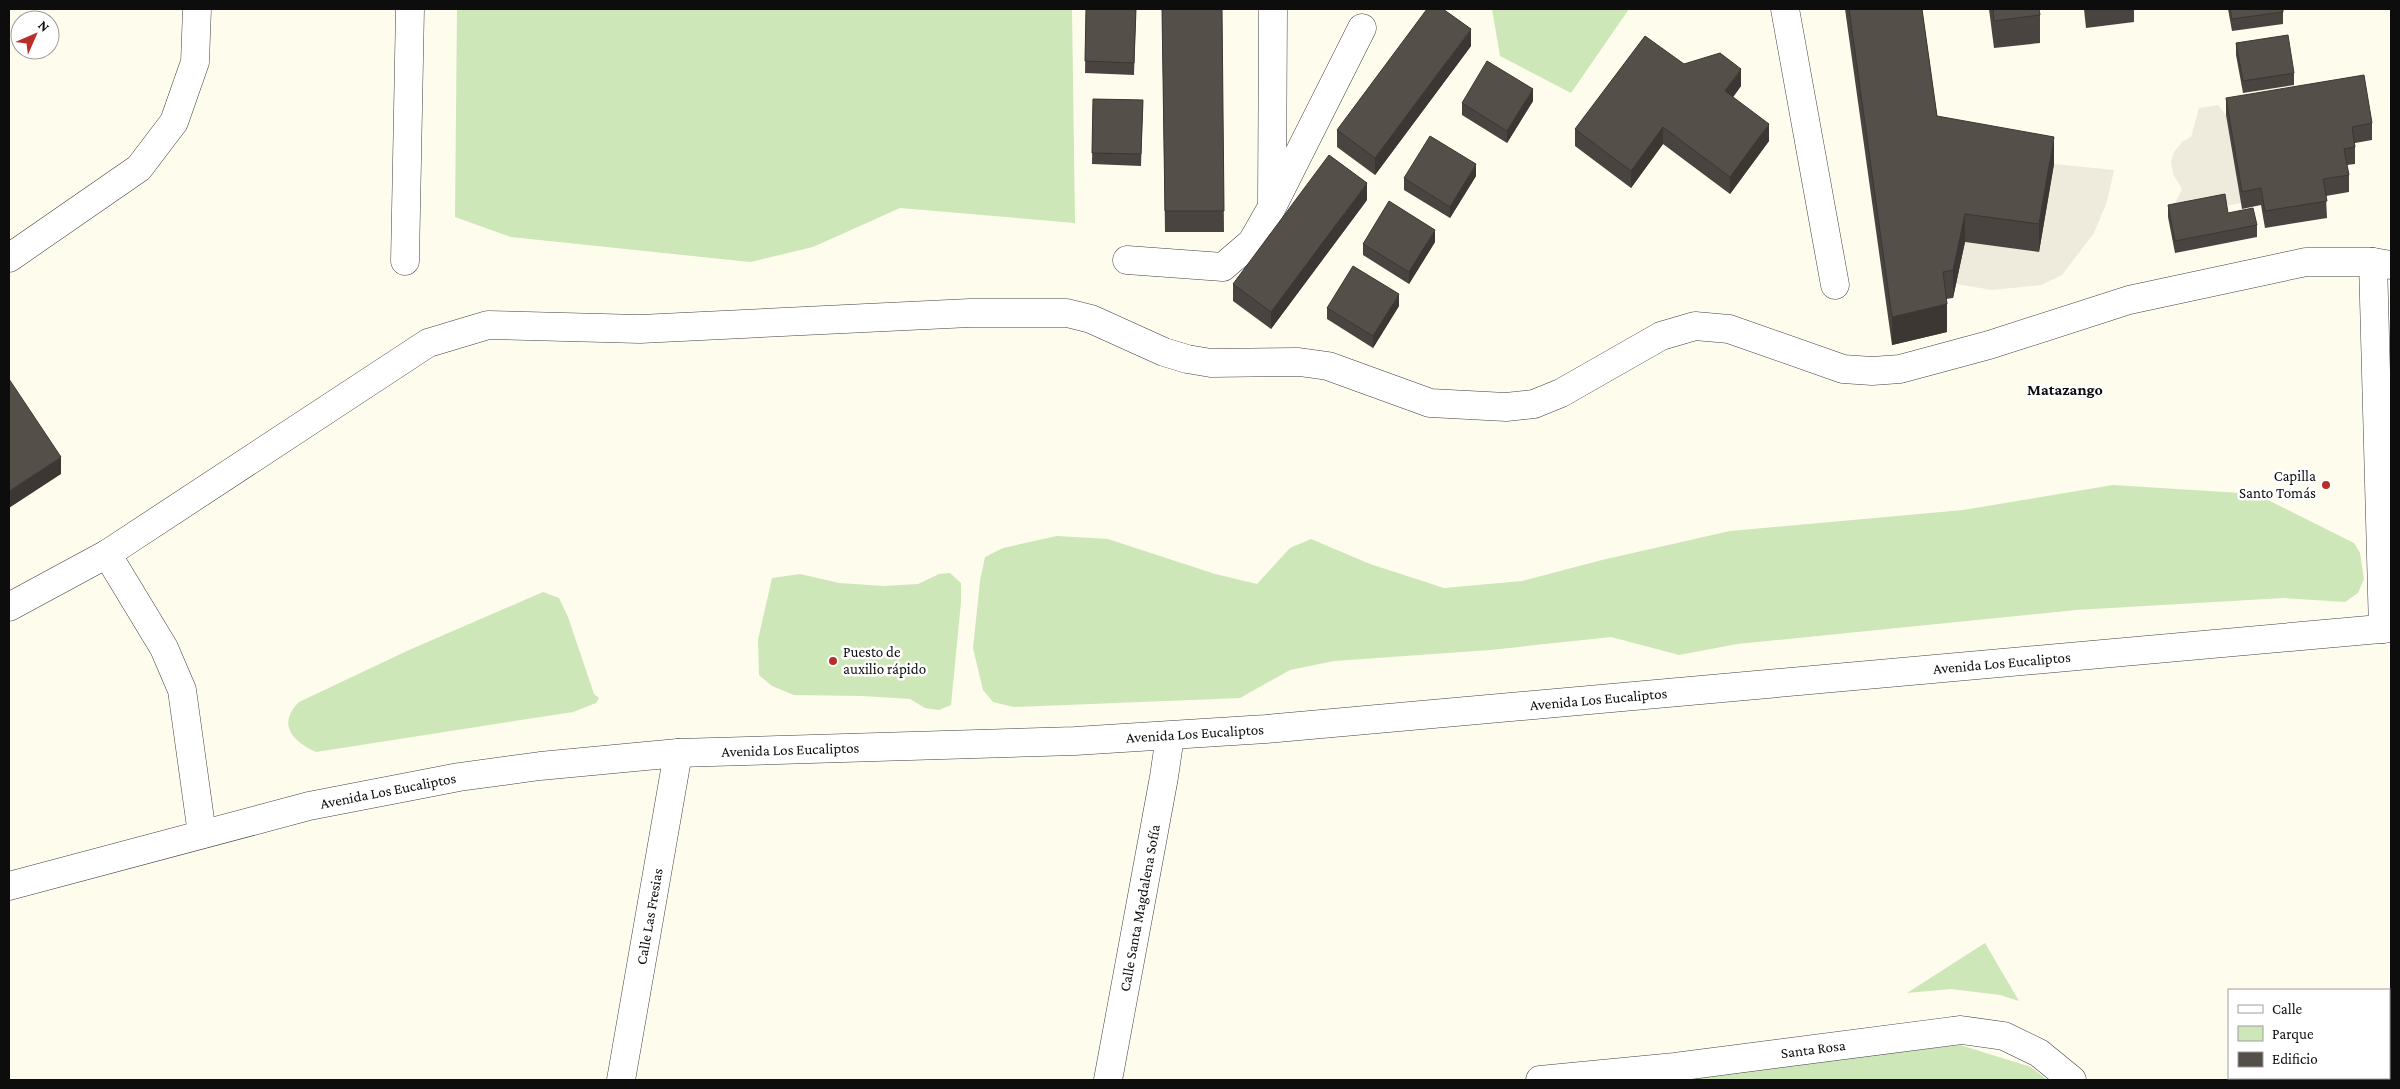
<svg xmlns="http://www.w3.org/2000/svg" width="2400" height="1089" font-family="'Crimson Pro',serif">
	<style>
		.green { fill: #cde7b8 }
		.plaza { fill: #eeebdd }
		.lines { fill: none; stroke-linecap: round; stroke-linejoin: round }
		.minor-casing { stroke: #404040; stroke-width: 29 }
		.minor { stroke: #fff; stroke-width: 28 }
		.wall { fill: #49443f }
		.shaded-wall { fill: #3c3733 }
		.building { fill: #554f49; stroke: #3c3733 }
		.poi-dot { fill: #b82f2a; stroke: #fff; stroke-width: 2 }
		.labels { text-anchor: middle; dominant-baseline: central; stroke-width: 5; stroke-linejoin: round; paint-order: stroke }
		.poi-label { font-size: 15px; fill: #0d0d0d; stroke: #fff; text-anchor: end }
		.street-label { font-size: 15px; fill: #0d0d0d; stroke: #fff }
		.neighbourhood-label { font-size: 16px; font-weight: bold; fill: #0d0d0d; stroke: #fff }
	</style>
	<rect width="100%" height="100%" fill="#fefced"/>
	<!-- green -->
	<g class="green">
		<path d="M457 9H1072L1075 223 900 208 813 247 750 262 511 237 455 217Z"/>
		<path d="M1492 9H1629L1571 93 1500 56Z"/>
		<path d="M2113 485 2256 494 2354 543 2360 553 2364 579 2358 593 2345 602 2283 598 2076 610 1737 644 1679 655 1611 637 1490 650 1334 661 1290 670 1240 698 1014 707 993 702 983 690 973 648 980 581 985 557 1003 548 1057 536 1108 539 1215 574 1257 584 1290 548 1311 539 1370 564 1444 588 1522 581 1602 560 1730 531 1963 510Z"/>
		<path d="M950 573 961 583V602L951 705 939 710 925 708 910 699 863 696 794 695 772 686 759 675 758 640 772 578 800 574 839 583 884 586 918 584 939 574Z"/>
		<path d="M543 592 559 598 568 617 594 694 599 698 596 703 573 712 316 752C292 741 277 724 299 702L409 650Z"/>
		<path d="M1985 943 2019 1001 2000 995 1951 989 1907 993Z"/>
		<path d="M1960 1045 2031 1067 2047 1080H1665Z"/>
	</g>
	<!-- plaza -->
	<g class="plaza">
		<path d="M2218 105 2226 115 2241 203 2168 217 2182 189 2173 174 2171 161 2174 152 2182 142 2191 137 2199 108Z"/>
		<path d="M2054 164 2114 170 2107 202 2094 233 2062 275 2041 285 1992 290 1956 284 1965 242 2039 252Z"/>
	</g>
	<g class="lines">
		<defs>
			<g id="minor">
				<path d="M1785 9 1835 285"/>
				<path d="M1272 202 1273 9"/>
				<path d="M9 258 139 168 174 122 195 62 197 9"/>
				<path d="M1127 260 1223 267 1252 242 1272 207 1362 28"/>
				<path d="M405 261 410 9"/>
				<path d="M2373 262 2383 629"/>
				<path d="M107 554 164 648 182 690 202 834"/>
				<path d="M9 607 107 554 428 343 488 325 640 329 970 313H1067L1091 319 1164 352 1187 359 1211 363 1299 362 1328 366 1430 403 1506 407 1534 404 1561 393 1661 336 1695 326 1729 329 1843 369 1872 371 1900 369 1989 345 2129 300 2306 262H2373L2391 265"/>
				<path id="s1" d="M9 886 309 806 459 777 540 766 678 753 1075 741 1266 729 2391 628"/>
				<path id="s2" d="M621 1080 678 753"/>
				<path id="s3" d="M1108 1080 1164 777 1170 736"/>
				<path id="s4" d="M1540 1080 1675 1067 1961 1030 2004 1036 2039 1053 2072 1080"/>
			</g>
		</defs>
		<!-- minor casing -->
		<use href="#minor" class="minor-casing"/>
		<!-- minor -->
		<use href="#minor" class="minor"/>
	</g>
	<!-- wall -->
	<g class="wall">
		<path d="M1086 9H1136L1134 75 1085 73Z"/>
		<path d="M1162 9H1222L1224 232H1165Z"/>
		<path d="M1845 9H1922L1937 116 2054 164 2039 252 1965 242 1953 298 1946 299 1947 332 1892 345Z"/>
		<path d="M1989 9H2039L2040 15V43L1994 48Z"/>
		<path d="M2084 9H2134V22L2086 28Z"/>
		<path d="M2228 9H2283V24L2232 31Z"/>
		<path d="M2236 43 2294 73V85L2243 93 2236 55Z"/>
		<path d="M1471 46 1375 175 1337 147V130Z"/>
		<path d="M1684 64 1741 86 1733 97 1769 141 1730 194 1663 144 1631 188 1575 146V129Z"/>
		<path d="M2226 98 2372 123V140L2355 143V164L2347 165 2349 175V192L2326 196 2327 218 2265 228 2261 205 2242 209 2226 115Z"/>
		<path d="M1093 99 1143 100 1141 166 1092 164Z"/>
		<path d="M1533 101 1507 143 1462 115V103Z"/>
		<path d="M1476 176 1450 218 1404 190V178Z"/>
		<path d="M1367 200 1271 329 1233 301V284Z"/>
		<path d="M2168 205 2228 213 2257 225V237L2175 253 2168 217Z"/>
		<path d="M1435 242 1409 284 1363 255V244Z"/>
		<path d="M1399 306 1373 348 1327 319V308Z"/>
	</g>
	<!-- shaded-wall -->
	<g class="shaded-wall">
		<path d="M1471 29V46L1375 175V158Z"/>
		<path d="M1741 69V86L1725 108V91Z"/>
		<path d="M1533 89V101L1507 143V131Z"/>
		<path d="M1769 124V141L1730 194V177Z"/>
		<path d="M1663 127V144L1631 188V171Z"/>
		<path d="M2054 137V164L2039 252V224Z"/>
		<path d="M1476 164V176L1450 218V207Z"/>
		<path d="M1367 183V200L1271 329V312Z"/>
		<path d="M1965 214V242L1953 298V270Z"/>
		<path d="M1435 230V242L1409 284V272Z"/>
		<path d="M1399 294V306L1373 348V336Z"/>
		<path d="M1947 304V332L1892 345V317Z"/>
		<path d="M61 457V474L9 508V491Z"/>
	</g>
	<!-- building -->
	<g class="building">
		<path d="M1086 9H1136L1134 63 1085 61Z"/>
		<path d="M1162 9H1222L1224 211H1165Z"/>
		<path d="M1427 9H1443L1471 29 1375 158 1337 130Z"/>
		<path d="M1849 9H1922L1937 116 2054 137 2039 224 1965 214 1953 270 1943 272 1947 304 1892 317Z"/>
		<path d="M1993 9H2039L2040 15 1994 21Z"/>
		<path d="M2230 9H2283V12L2232 19Z"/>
		<path d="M2288 35 2294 73 2243 81 2236 43Z"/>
		<path d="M1645 36 1684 64 1720 53 1741 69 1725 91 1769 124 1730 177 1663 127 1631 171 1575 129Z"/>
		<path d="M1487 61 1533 89 1507 131 1462 103Z"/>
		<path d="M2364 75 2372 123 2352 127 2355 147 2344 149 2349 175 2323 179 2327 201 2265 211 2261 188 2242 192 2226 98Z"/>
		<path d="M1093 99 1143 100 1141 154 1092 153Z"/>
		<path d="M1430 136 1476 164 1450 207 1404 178Z"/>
		<path d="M1329 155 1367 183 1271 312 1233 284Z"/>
		<path d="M2225 194 2228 213 2253 208 2257 225 2175 241 2168 205Z"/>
		<path d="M1389 201 1435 230 1409 272 1363 244Z"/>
		<path d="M1353 266 1399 294 1373 336 1327 308Z"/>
		<path d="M9 379 61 457 9 491Z"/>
	</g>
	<!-- markers -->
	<g class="poi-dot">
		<circle cx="2326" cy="485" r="5"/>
		<circle cx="833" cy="661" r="5"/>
	</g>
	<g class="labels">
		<!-- poi labels -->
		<g class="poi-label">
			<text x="2316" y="476">Capilla<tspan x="2316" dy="17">Santo Tomás</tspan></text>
			<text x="843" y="652" text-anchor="start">Puesto de<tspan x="843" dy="17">auxilio rápido</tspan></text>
		</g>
		<!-- street labels -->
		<g class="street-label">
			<text stroke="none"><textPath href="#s1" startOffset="2011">Avenida Los Eucaliptos</textPath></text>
			<text stroke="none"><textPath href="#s1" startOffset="1606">Avenida Los Eucaliptos</textPath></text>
			<text stroke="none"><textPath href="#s1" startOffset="1201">Avenida Los Eucaliptos</textPath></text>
			<text stroke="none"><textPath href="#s1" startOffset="796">Avenida Los Eucaliptos</textPath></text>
			<text stroke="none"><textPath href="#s1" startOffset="391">Avenida Los Eucaliptos</textPath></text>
			<text stroke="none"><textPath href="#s3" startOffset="175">Calle Santa Magdalena Sofía</textPath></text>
			<text stroke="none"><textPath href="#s2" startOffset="166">Calle Las Fresias</textPath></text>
			<text stroke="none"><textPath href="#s4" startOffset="275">Santa Rosa</textPath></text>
		</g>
		<!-- neighbourhood labels -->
		<g class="neighbourhood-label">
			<text x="2065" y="389">Matazango</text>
		</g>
	</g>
	<!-- border -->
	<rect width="2400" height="1089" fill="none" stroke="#0d0d0d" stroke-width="20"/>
	<!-- legend -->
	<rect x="2228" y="989" width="162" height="90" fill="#ffffff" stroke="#9e9e9e"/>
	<rect x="2238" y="1005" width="25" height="8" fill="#ffffff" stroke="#9e9e9e"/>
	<text x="2272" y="1014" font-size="15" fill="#0d0d0d">Calle</text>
	<rect x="2238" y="1026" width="25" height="15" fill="#cde7b8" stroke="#9e9e9e"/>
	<text x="2272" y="1039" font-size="15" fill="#0d0d0d">Parque</text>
	<rect x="2238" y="1052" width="25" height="15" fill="#554f49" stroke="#9e9e9e"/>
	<text x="2272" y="1064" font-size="15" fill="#0d0d0d">Edificio</text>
	<!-- north arrow -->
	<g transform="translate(35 35) rotate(45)"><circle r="24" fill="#ffffff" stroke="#9e9e9e"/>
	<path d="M0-4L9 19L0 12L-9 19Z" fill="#b82f2a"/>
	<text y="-8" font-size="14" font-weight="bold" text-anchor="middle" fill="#0d0d0d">N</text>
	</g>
</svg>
